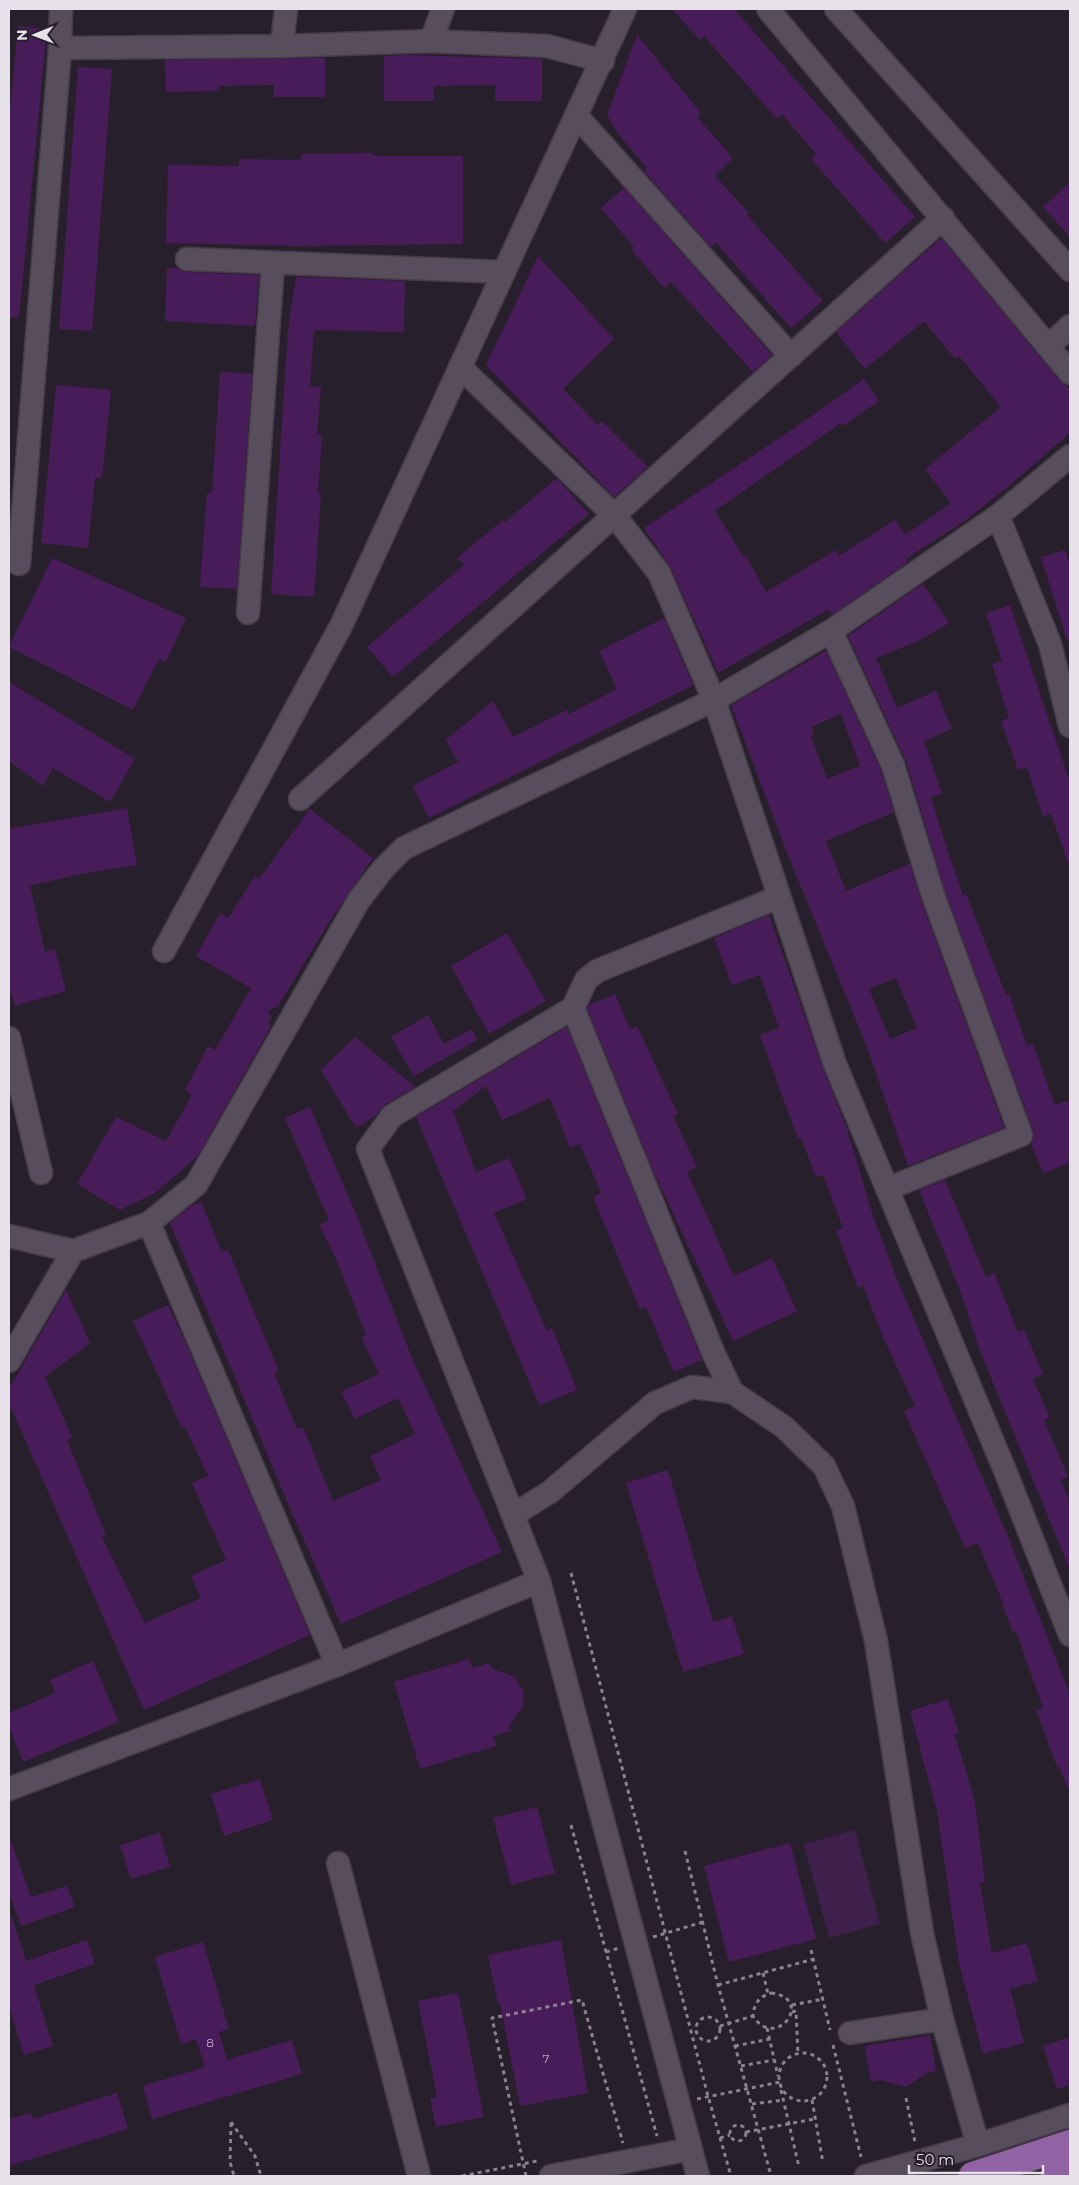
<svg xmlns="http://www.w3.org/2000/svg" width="1079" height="2185" font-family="Montserrat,sans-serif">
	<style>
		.green { fill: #3f1f4c }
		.building { fill: #481c59; fill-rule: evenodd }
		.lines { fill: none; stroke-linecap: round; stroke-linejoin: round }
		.minor-casing { stroke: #443c47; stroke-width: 25 }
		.major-casing { stroke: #443c47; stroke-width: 30 }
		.path { stroke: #8a828d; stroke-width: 3; stroke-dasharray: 4 4; stroke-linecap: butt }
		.minor { stroke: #584d5c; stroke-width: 22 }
		.major { stroke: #9162a4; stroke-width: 28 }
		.labels { text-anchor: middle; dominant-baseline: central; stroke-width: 4.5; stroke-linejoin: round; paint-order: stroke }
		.number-label { font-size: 12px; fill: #bfb0c6 }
	</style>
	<rect width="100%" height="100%" fill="#281f2c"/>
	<!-- green -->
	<path class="green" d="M855 1830 880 1924 829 1938 804 1844Z"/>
	<!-- building -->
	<g class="building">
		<path d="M672 9H734L915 217 885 243 811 159 816 154 782 114 777 119 704 36 700 40Z"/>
		<path d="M18 26 47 29 19 317H9V122Z"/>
		<path d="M637 35 701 113 697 117 733 158 715 176 749 213 747 215 823 301 791 328 716 243 711 247 644 171 647 168 619 135 607 115Z"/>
		<path d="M407 55 542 59V101H495V85L434 86V101H384V56Z"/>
		<path d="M325 58V97H274V85L218 86 219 91 166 92 165 60Z"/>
		<path d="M78 67 112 69 92 331 59 329Z"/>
		<path d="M373 153V156H463V244L301 246 166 243 168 165 239 166V159L302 160V154Z"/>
		<path d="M1070 182V237L1043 207Z"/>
		<path d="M624 188 772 355 753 372 671 282 664 288 631 249 634 247 601 208Z"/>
		<path d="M941 238 1060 381 1070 389V433L1017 479 966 520 906 559 908 562 832 615 829 609 718 673 671 568 644 528 790 431 864 379 879 401 843 426 841 423 715 511 744 557 746 556 766 592 836 550 839 556 895 520 905 535 951 503 925 469 1001 407 959 356 955 359 924 321 865 369 836 332Z"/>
		<path d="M538 256 614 339 563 389 598 425 602 421 648 467 614 497 486 365Z"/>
		<path d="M167 268 179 269 186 272 259 275 255 326 165 321Z"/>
		<path d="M296 277 405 281 404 332 314 330 310 386 321 387 317 434 322 435 318 493H321L314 597 271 594 288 329Z"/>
		<path d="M220 372 252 374 237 589 200 587 207 493H212Z"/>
		<path d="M56 385 111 390 102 478H95L88 548 41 543Z"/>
		<path d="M557 478 589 514 393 677 367 647 464 565 457 558 503 520 505 522Z"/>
		<path d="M1065 550 1070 565V640H1067L1041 557Z"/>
		<path d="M52 558 186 618 166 662 159 659 133 710 9 647Z"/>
		<path d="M923 584 949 623 920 640 876 658 897 708 936 691 952 729 924 741 942 794 931 797 946 846 963 895 966 894 1006 995 1009 994 1027 1046 1033 1044 1055 1105 1070 1100V1163L1043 1173 1031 1143 1034 1137 1033 1130 945 891 906 761 848 636Z"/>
		<path d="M1010 605 1070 782V863H1068L1051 814 1043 817 1027 767 1018 770 1001 721 1009 718 992 664 1002 661 986 613Z"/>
		<path d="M664 618 693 685 429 818 412 786 458 762 446 740 493 701 513 737 567 710 569 714 617 689 599 651Z"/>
		<path d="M826 651 881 770 894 812 826 841 846 891 910 864 921 900 1004 1128 908 1166 867 1047 787 853 731 705ZM841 714 860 766 827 779 811 736 814 734 811 727ZM896 978 917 1028 890 1039 869 989Z"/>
		<path d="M9 682 135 759 110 802 53 768 43 786 9 761Z"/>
		<path d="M127 808 137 865 80 874 30 886 45 952 55 949 66 991 15 1006 9 985V829Z"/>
		<path d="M310 809 373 858 329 922 278 1006 268 1011 271 1018 268 1024 271 1026 198 1156 155 1193 120 1210 77 1184 116 1117 166 1141 192 1095 185 1090 208 1046 215 1050 251 988 196 956 220 913 228 918 255 876 259 879Z"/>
		<path d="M769 915 823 1068 847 1129 873 1216 896 1277 1009 1539 1070 1695V1793L1059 1767H1057L1036 1710 1043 1708 1016 1631 1013 1632 1002 1604 1003 1603 978 1543 965 1548 904 1411 915 1406 884 1339 863 1286 858 1288 836 1231 843 1228 823 1175 816 1177 801 1138 798 1139 760 1035 779 1028 760 975 732 985 714 938Z"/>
		<path d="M507 933 546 1001 489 1034 451 966Z"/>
		<path d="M615 994 630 1029 637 1026 678 1114 673 1116 697 1167 687 1172 734 1276 772 1258 797 1311 733 1341 654 1173 587 1008 589 1005Z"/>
		<path d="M428 1015 444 1044 472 1029 477 1040 414 1076 391 1037Z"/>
		<path d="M567 1027 702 1360 674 1372 646 1307 640 1310 593 1197 601 1193 580 1144 570 1148 550 1098 502 1120 486 1086 453 1111 476 1172 509 1158 527 1199 494 1213 547 1331 552 1328 577 1390 539 1405 416 1117Z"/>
		<path d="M355 1037 415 1087 385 1105 376 1115 356 1128 321 1070Z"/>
		<path d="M310 1107 354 1209 412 1358 502 1552 341 1624 292 1513 170 1223 191 1206 201 1202 222 1252 228 1250 279 1371 274 1373 297 1429 303 1427 333 1501 381 1480 370 1456 415 1434 398 1398 355 1419 341 1392 379 1374 361 1337 366 1335 337 1261 319 1225 329 1220 285 1118Z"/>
		<path d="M945 1180 986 1277 994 1273 1018 1332 1024 1329 1043 1374 1033 1379 1050 1417 1044 1420 1068 1477 1060 1480 1070 1502V1570L980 1351 961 1293 919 1190Z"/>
		<path d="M66 1290 90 1343 45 1377 72 1437 67 1440 106 1535 102 1537 145 1623 201 1598 191 1576 226 1560 192 1483 208 1476 185 1427 182 1428 133 1321 168 1305 188 1348 310 1635 144 1710 9 1403V1389Z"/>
		<path d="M668 1470 713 1622 732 1616 744 1654 683 1672 626 1483Z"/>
		<path d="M469 1659 472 1668 490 1663 492 1669 508 1674 515 1678 523 1691V1706L509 1726 511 1731 493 1736 496 1746 420 1769 394 1682Z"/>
		<path d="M93 1661 119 1722 23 1762 9 1727V1713L55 1693 50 1680Z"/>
		<path d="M948 1699 959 1733 955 1735 975 1802 985 1882H980L992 1953 1027 1943 1038 1981 1010 1989 1024 2043 983 2054 959 1963 937 1811 910 1711Z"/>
		<path d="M260 1779 273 1820 224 1836 211 1794Z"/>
		<path d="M537 1807 555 1873 511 1885 493 1818Z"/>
		<path d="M160 1833 170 1867 131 1879 120 1845Z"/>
		<path d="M9 1841H11L31 1897 67 1886 75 1907 21 1926 9 1894Z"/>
		<path d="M790 1843 816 1939 729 1962 704 1866Z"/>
		<path d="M9 1917H12L26 1961 87 1940 95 1964 34 1985 53 2046 24 2055 9 2006Z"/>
		<path d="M561 1940 588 2093 520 2106 500 2003 498 2004 488 1955Z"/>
		<path d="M203 1942 229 2029 219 2032 227 2060 292 2040 302 2074 152 2119 143 2086 205 2067 196 2039 181 2044 155 1957Z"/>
		<path d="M458 1993 484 2117 436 2127 430 2098 437 2097 418 2001Z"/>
		<path d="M930 2035 936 2071 928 2072 906 2087 880 2080 871 2082 865 2046Z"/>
		<path d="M1070 2037V2085L1057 2089 1043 2046Z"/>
		<path d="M117 2093 128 2129 9 2166V2119L31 2113 33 2119Z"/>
	</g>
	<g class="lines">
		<defs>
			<g id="minor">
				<path d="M768 9 1070 373"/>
				<path d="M836 9 1070 270"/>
				<path d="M431 41 443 9"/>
				<path d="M282 46 286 9"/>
				<path d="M60 48 282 46 431 41 547 46 603 61"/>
				<path d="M576 115 791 356"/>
				<path d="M187 259 504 272"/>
				<path d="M1049 346 1070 326"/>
				<path d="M460 367 615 516 659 573 714 700 835 1064 1006 1473 1070 1635"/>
				<path d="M998 516 1050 644 1070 726"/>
				<path d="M19 564 60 48 61 9"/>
				<path d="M248 613 273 264"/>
				<path d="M831 631 893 765 933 895 1021 1135 887 1189"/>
				<path d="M300 799 943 218"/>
				<path d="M164 951 342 624 625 9"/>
				<path d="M573 1008 713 1352 732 1392"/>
				<path d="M9 1038 41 1173"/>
				<path d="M149 1223 337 1665"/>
				<path d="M9 1236 73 1251 149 1223 196 1185 359 900 383 869 404 848 714 700 831 631 998 516 1070 456"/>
				<path d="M9 1361 73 1251"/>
				<path d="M513 1515 550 1492 655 1403 692 1387 732 1392 784 1427 824 1466 843 1506 876 1641 922 1933 942 2019 978 2145"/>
				<path d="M9 1789 337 1665 539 1581"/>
				<path d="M338 1863 419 2176"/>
				<path d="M850 2033 942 2019"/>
				<path d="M551 2176 691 2149"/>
				<path d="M698 2176 539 1581 368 1149 392 1116 573 1008 586 980 597 971 779 897"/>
				<path d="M866 2176 978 2145 1070 2115"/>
			</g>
			<g id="major">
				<path d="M973 2176 1070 2144"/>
				<path d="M1055 2176 1070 2171"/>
			</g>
		</defs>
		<!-- minor casing -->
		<use href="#minor" class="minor-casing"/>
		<!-- major casing -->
		<use href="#major" class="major-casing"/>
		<!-- path -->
		<g class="path">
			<path d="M571 1573 708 2096 731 2176"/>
			<path d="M571 1825 657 2136"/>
			<path d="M685 1851 718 1985 770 2172"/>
			<path d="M653 1937 703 1922"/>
			<path d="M811 1950 830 2030"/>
			<path d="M606 1952 619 1948"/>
			<path d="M763 1973 768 1994"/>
			<path d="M718 1985 814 1959"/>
			<path d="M771 1993C816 1998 776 2052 753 2016 754 2003 759 1997 771 1993Z"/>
			<path d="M792 2005 823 1999"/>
			<path d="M792 2012 796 2011 798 2054"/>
			<circle cx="708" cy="2029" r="12"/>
			<path d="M720 2026 753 2016"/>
			<path d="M767 2028 778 2076"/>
			<path d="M833 2045 861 2157"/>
			<path d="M735 2046 770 2039"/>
			<circle cx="803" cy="2077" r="24"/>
			<path d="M741 2066 774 2060"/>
			<path d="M781 2090 799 2167"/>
			<path d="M906 2098 915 2142"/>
			<path d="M697 2099 780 2082"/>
			<path d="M812 2100 823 2163"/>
			<path d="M752 2104 784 2100"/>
			<path d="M231 2122 255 2156 261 2176"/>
			<path d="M231 2123 230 2162 234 2176"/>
			<circle cx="738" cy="2133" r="8"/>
			<path d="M746 2132 814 2119"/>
			<path d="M720 2138 730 2135"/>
			<path d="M462 2176 537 2161"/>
			<path d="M526 2176 492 2018 582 2000 623 2143"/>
		</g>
		<!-- minor -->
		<use href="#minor" class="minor"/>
		<!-- major -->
		<use href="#major" class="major"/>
	</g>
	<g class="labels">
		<!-- number labels -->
		<g class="number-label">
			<text x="210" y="2042">8</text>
			<text x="546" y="2058">7</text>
		</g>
	</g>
	<!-- border -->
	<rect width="1079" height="2185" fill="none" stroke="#e7e1ea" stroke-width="20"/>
	<!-- north arrow -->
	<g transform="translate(35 35) rotate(269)" stroke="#281f2c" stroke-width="4" paint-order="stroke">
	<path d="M0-4L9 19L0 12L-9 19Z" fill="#e7e1ea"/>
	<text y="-8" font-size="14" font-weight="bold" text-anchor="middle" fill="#e7e1ea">N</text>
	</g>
	<!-- scale -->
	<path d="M909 2165v8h134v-8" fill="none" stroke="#e7e1ea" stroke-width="2.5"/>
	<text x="916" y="2165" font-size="15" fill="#e7e1ea" stroke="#281f2c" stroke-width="4" paint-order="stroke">50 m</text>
</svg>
